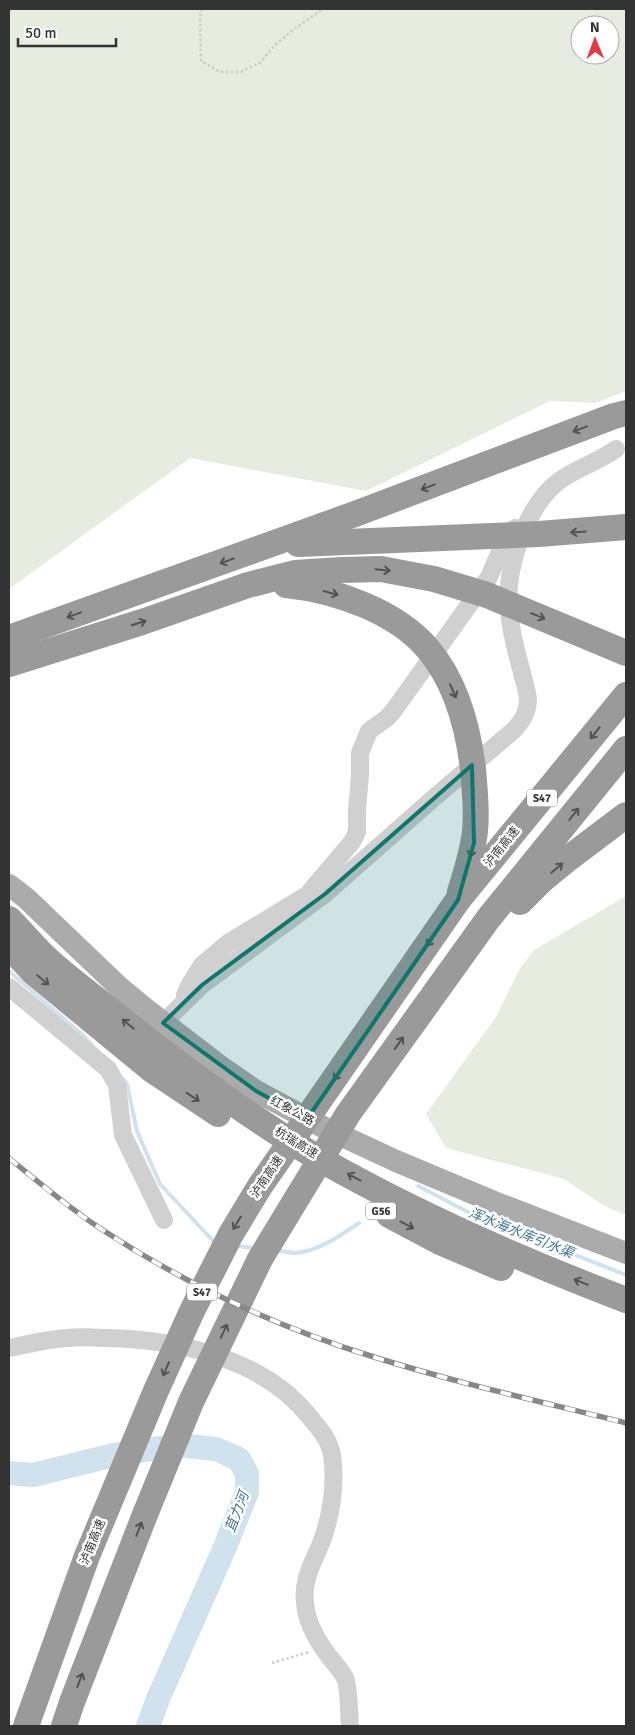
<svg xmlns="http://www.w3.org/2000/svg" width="635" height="1735" font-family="Signika,'Noto Sans SC',sans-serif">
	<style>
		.green { fill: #e6ecdf; fill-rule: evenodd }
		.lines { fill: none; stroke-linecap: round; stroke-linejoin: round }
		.stream { stroke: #cfe2ee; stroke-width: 4 }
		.river { stroke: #cfe2ee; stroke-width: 24 }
		.path { stroke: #cdcdcd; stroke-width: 2.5; stroke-dasharray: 2.5 2.5; stroke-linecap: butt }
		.minor { stroke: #d0d0d0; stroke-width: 18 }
		.major { stroke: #ababab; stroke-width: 22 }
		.highway { stroke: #9a9a9a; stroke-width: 26 }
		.rail-casing { stroke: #888; stroke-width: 5.5 }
		.rail { stroke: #fff; stroke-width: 4; stroke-dasharray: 11; stroke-linecap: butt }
		.oneway { stroke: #525252 }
		.marked { fill: #0f766e; fill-opacity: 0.2; stroke: #0f766e; stroke-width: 4; stroke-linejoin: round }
		.labels { text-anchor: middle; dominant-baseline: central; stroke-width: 5; stroke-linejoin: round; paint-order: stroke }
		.shield { fill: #fff; stroke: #707070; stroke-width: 1 }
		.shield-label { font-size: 11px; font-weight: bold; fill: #333 }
		.street-label { font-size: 12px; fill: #333; stroke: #fff }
		.water-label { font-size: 14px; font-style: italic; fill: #3f7597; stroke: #fff }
	</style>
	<rect width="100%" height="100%" fill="#fff"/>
	<!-- green -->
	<g class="green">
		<path d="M9 9H626V391L595 403 550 401 366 491 190 458 9 589ZM580 25H610V55H580Z"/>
		<path d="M626 896V1214H622L603 1205 564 1179 446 1148 426 1114 496 1017 519 970 534 950Z"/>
	</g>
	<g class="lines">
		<!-- stream -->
		<g class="stream">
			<path d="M9 971 85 1037 93 1046"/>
			<path d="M123 1079 127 1084 137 1131 160 1184 215 1243"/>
			<path d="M418 1186 470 1213 626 1275"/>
			<path d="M237 1246 254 1248"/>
			<path d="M276 1250C282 1251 290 1253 296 1253 319 1251 341 1235 359 1223"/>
		</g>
		<!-- river -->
		<path class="river" d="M9 1473 33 1475 114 1455 178 1445 216 1449 239 1459 247 1474V1492L225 1547 158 1699 148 1726"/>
		<!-- path -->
		<g class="path">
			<path d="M202 9 200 16 201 61 220 72H241L261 62 274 46 294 29 323 9"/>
			<path d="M272 1663 309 1652"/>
		</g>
		<!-- minor -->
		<g class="minor">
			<path d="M9 987 108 1069 117 1085 123 1135 164 1220"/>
			<path d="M185 995 190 984 202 965 228 943 307 895 352 842 357 832V810L360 775V753L369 731 387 718 394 710 489 577 499 554 515 528"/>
			<path d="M163 1023 202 985 325 894 436 796 514 730C523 720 528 712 528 698 525 682 520 666 516 650 504 603 506 571 525 527 533 510 544 492 559 481 577 468 598 462 616 449"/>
			<path d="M9 1348C28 1344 48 1339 68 1338 81 1336 93 1338 106 1338 175 1339 262 1358 308 1415 321 1431 332 1441 333 1464 335 1489 331 1514 323 1538 315 1560 302 1577 305 1602 306 1619 315 1637 325 1651 331 1660 340 1668 345 1678 349 1685 349 1716 350 1726"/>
		</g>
		<!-- major -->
		<path class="major" d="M9 885 26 898 118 986 147 1010 220 1066 256 1091 323 1127 396 1161 494 1202 626 1253"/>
		<!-- highway -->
		<g class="highway">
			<path d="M298 544 539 534 626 527"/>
			<path d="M286 585C335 590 396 611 428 649 456 682 468 727 473 769 475 792 478 822 473 844 470 860 465 876 460 892"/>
			<path d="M9 638 355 514 614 416 626 413"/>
			<path d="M9 664 142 622 248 585 295 573 341 570 381 569 434 579 487 595 626 653"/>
			<path d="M520 902 541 881 569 858 626 815"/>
			<path d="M9 919C21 931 33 945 45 957 68 979 96 998 121 1019 184 1069 249 1117 318 1158 416 1214 521 1260 626 1300"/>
			<path d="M9 946 33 972 152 1070 218 1114"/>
			<path d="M389 1215 440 1242 501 1268"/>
			<path d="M26 1726 87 1556 155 1393 192 1311 231 1234 260 1186 458 900 626 695"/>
			<path d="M64 1726 72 1702 144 1517 191 1402 260 1259 348 1114 488 919 626 749"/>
		</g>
		<defs>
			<path id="rail" d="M9 1158C38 1182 67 1206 98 1227 183 1283 277 1327 374 1357 457 1383 542 1402 626 1423"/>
		</defs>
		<!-- rail casing -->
		<use href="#rail" class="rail-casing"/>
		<!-- rail -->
		<use href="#rail" class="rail"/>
	</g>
	<!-- one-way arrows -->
	<defs><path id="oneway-shaft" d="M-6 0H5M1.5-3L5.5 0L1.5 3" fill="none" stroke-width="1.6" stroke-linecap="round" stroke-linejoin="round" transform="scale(1.25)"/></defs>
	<g class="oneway">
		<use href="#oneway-shaft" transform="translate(580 429) rotate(159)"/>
		<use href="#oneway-shaft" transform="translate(428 487) rotate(159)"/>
		<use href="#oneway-shaft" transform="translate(578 532) rotate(176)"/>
		<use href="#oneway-shaft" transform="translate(227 561) rotate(160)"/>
		<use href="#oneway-shaft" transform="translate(383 570) rotate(6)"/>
		<use href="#oneway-shaft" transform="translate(331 593) rotate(15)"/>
		<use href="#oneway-shaft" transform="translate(74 615) rotate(160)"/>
		<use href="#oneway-shaft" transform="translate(538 616) rotate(23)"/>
		<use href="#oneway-shaft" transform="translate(139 623) rotate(-18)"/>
		<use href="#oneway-shaft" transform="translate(453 691) rotate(66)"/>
		<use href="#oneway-shaft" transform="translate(595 733) rotate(129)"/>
		<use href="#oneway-shaft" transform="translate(574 814) rotate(-51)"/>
		<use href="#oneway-shaft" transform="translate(472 850) rotate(104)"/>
		<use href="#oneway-shaft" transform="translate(557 868) rotate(-40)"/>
		<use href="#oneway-shaft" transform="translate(431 940) rotate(125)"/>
		<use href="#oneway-shaft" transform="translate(43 980) rotate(39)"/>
		<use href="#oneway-shaft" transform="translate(128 1024) rotate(-141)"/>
		<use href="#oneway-shaft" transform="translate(399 1043) rotate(-54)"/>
		<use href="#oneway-shaft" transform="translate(338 1074) rotate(125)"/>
		<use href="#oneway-shaft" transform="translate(193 1097) rotate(34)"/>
		<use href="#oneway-shaft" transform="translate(354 1177) rotate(-152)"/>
		<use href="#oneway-shaft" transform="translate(237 1223) rotate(121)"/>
		<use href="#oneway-shaft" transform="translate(407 1225) rotate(28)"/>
		<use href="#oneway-shaft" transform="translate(581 1282) rotate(-158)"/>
		<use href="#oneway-shaft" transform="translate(224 1331) rotate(-65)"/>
		<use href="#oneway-shaft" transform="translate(166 1369) rotate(114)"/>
		<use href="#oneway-shaft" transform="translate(139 1529) rotate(-69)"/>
		<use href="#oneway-shaft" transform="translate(80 1680) rotate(-69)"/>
	</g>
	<!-- marked area -->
	<path class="marked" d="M472 765 474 843 458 900 307 1119 256 1091 163 1023 202 985 325 894Z"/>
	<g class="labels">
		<!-- shield labels -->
		<g class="shield">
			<rect x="527" y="789.5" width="30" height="17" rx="4"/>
			<rect x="366" y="1202.5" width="30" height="17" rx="4"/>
			<rect x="187" y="1283.5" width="30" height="17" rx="4"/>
		</g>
		<g class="shield-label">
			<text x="542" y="798">S47</text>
			<text x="381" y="1211">G56</text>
			<text x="202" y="1292">S47</text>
		</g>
		<!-- street labels -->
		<g class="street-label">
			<text transform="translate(502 847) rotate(-51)">泸南高速</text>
			<text transform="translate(292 1111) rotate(28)">红象公路</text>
			<text transform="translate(296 1143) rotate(32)">杭瑞高速</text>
			<text transform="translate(267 1177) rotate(-56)">泸南高速</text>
			<text transform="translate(93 1542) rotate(-68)">泸南高速</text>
		</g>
		<!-- water labels -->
		<g class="water-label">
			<text transform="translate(521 1233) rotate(22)">浑水海水库引水渠</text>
			<text transform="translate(237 1512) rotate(-69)">苴力河</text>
		</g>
	</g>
	<!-- border -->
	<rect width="635" height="1735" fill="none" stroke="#333333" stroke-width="20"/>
	<!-- north arrow -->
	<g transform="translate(595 40) rotate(359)"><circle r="24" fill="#ffffff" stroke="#adadad"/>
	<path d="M0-4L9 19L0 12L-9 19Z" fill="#e63946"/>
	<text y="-8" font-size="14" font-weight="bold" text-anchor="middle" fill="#333333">N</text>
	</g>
	<!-- scale -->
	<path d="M18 38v8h98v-8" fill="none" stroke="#333333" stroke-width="2.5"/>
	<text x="25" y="38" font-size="15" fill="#333333" stroke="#ffffff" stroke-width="4" paint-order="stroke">50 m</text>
</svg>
